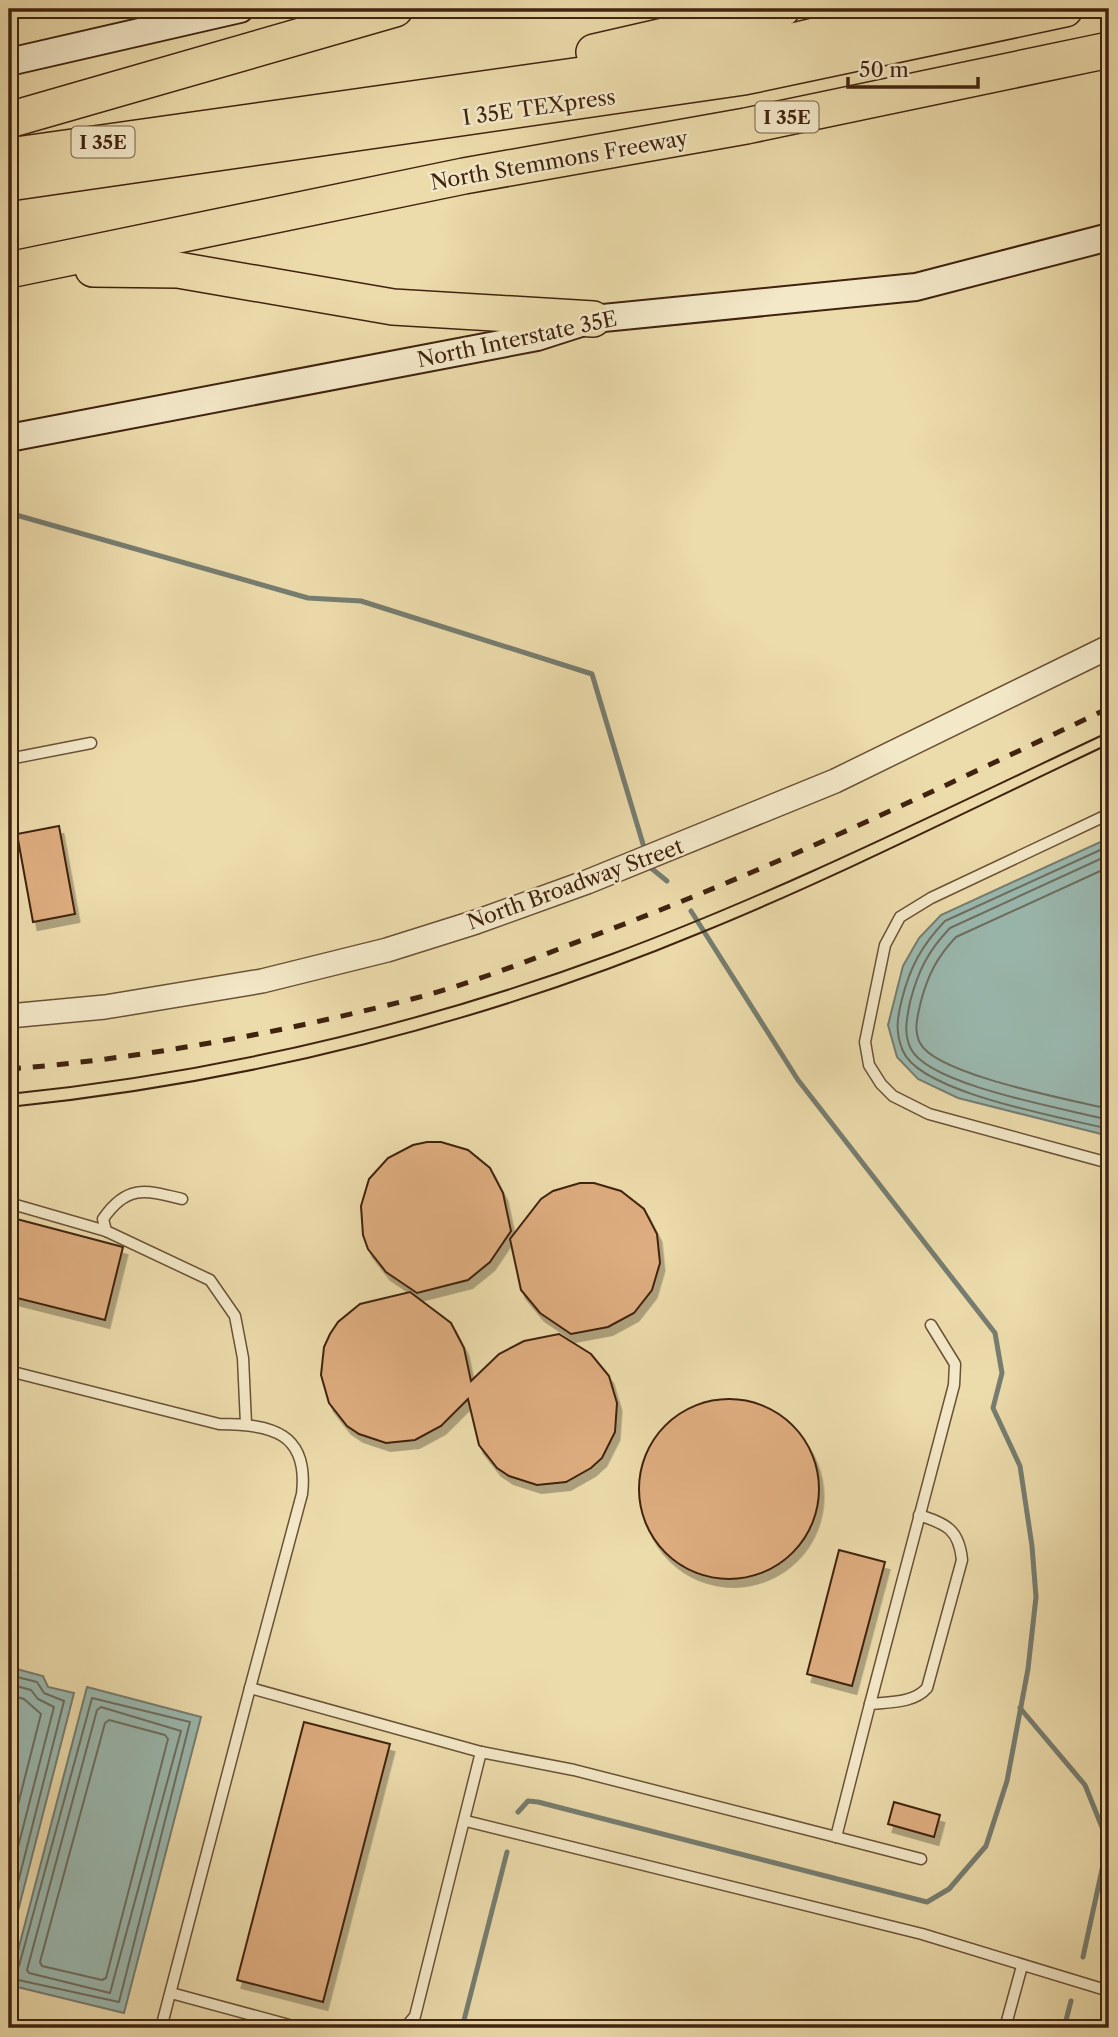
<svg xmlns="http://www.w3.org/2000/svg" width="1118" height="2037" font-family="'Libre Caslon Text',serif">
	<style>
		.water { fill: #9ab9b0; stroke: #767d70; stroke-width: 2 }
		.lines { fill: none; stroke-linecap: round; stroke-linejoin: round }
		.shore { stroke: #6d6e60; stroke-width: 2 }
		.stream { stroke: #767d70; stroke-width: 5 }
		.building { fill: #dead7f; stroke: #40230f; stroke-width: 2; filter: url(#shadow) }
		.service-casing { stroke: #6b5136; stroke-width: 13 }
		.tertiary-casing { stroke: #6b5136; stroke-width: 26 }
		.secondary-casing { stroke: #40230f; stroke-width: 30 }
		.motorway-casing { stroke: #40230f; stroke-width: 38 }
		.service { stroke: #f3e8c8; stroke-width: 10 }
		.tertiary { stroke: #f3e8c8; stroke-width: 23 }
		.secondary { stroke: #f3e8c8; stroke-width: 26 }
		.motorway { stroke: #ecdbab; stroke-width: 35 }
		.tram { stroke: #40230f; stroke-width: 2 }
		.rail { stroke: #40230f; stroke-width: 5; stroke-dasharray: 12 12; stroke-linecap: butt }
		.labels { text-anchor: middle; dominant-baseline: central; stroke-width: 5; stroke-linejoin: round; paint-order: stroke }
		.shield { fill: #f3e8c8; stroke: #765e46; stroke-width: 2 }
		.shield-label { font-size: 19px; font-weight: bold; fill: #40230f }
		.street-label { font-size: 21px; fill: #40230f; stroke: #f3e8c8 }
	</style>
	<defs>
		<filter id="shadow"><feDropShadow dx="4.5" dy="8" stdDeviation="0" flood-color="#0004"/></filter>
	</defs>
	<rect width="100%" height="100%" fill="#ecdbab"/>
	<filter id="stains"><feTurbulence type="fractalNoise" baseFrequency=".00286" numOctaves="4"/><feColorMatrix values="0 0 0 0 .2 0 0 0 0 .09 0 0 0 0 .02 0 0 0 .5 -.17"/></filter>
	<radialGradient id="worn" r=".72"><stop offset=".6" stop-color="#630" stop-opacity="0"/><stop offset="1" stop-color="#630" stop-opacity=".3"/></radialGradient>
	<!-- water -->
	<g class="water">
		<path d="M1109 838V1136L958 1098 918 1079 897 1057 888 1025 903 966 919 938 941 915Z"/>
		<path d="M9 1667 43 1676 48 1687 74 1693 9 1946Z"/>
		<path d="M87 1687 201 1717 124 2013 9 1985Z"/>
	</g>
	<g class="lines">
		<!-- shore -->
		<g class="shore">
			<path d="M1109 846 945 921C922 945 910 967 902 999 897 1018 895 1033 903 1051 920 1093 1065 1118 1109 1129"/>
			<path d="M1109 855 950 928C928 951 918 971 910 1002 907 1018 903 1033 911 1049 930 1086 1067 1109 1109 1120"/>
			<path d="M1109 867 956 937C937 957 928 975 921 1001 918 1015 913 1029 920 1043 936 1075 1072 1100 1109 1109"/>
			<path d="M9 1675 37 1682 44 1693 64 1701 9 1918"/>
			<path d="M9 1684 31 1690 38 1699 54 1707 9 1882"/>
			<path d="M9 1695 24 1699 41 1714 9 1840"/>
			<path d="M101 1707 181 1731 110 1993 29 1973 27 1970 97 1710Z"/>
			<path d="M109 1720 165 1735 168 1739 106 1978 102 1980 42 1966 40 1962 105 1723Z"/>
			<path d="M9 1972 19 1966 92 1698 190 1722 119 2002 9 1978"/>
		</g>
		<!-- stream -->
		<g class="stream">
			<path d="M9 513 308 598 361 601 592 674 643 844"/>
			<path d="M651 868 667 881"/>
			<path d="M1020 1708 1085 1785 1108 1842 1083 1957"/>
			<path d="M518 1812 528 1801 538 1802 927 1902 949 1889 986 1846 1007 1781 1028 1669 1036 1597 1032 1546 1020 1466 993 1408 1002 1373 995 1333 798 1080 691 911"/>
			<path d="M462 2028 507 1852"/>
			<path d="M1064 2028 1071 2001"/>
		</g>
	</g>
	<!-- building -->
	<g class="building">
		<path d="M59 826 75 914 33 922 17 834Z"/>
		<path d="M427 1142H441L468 1150 490 1168 503 1193 511 1231 490 1262 468 1280 417 1293 386 1272 368 1249 363 1235 361 1206 369 1179 388 1158 413 1145Z"/>
		<path d="M580 1183H594L621 1191 644 1209 657 1234 660 1263 652 1290 634 1313 608 1327 571 1334 540 1313 521 1290 510 1239 541 1199 553 1191Z"/>
		<path d="M9 1217 123 1247 105 1320 9 1296Z"/>
		<path d="M410 1292 451 1323 464 1348 471 1381 499 1354 524 1341 559 1334 591 1354 609 1376 617 1403 615 1432 602 1458 591 1468 566 1482 537 1485 509 1476 497 1468 479 1445 468 1399 441 1426 415 1440 386 1443 359 1434 347 1426 329 1403 321 1375 324 1347 330 1334 338 1322 360 1304Z"/>
		<circle cx="729" cy="1489" r="90"/>
		<path d="M839 1550 885 1562 852 1686 807 1674Z"/>
		<path d="M304 1722 390 1744 323 2002 237 1980Z"/>
		<path d="M894 1802 940 1815 934 1837 888 1824Z"/>
	</g>
	<g class="lines">
		<defs>
			<g id="service">
				<path d="M9 759 91 743"/>
				<path d="M1109 814 931 898 900 917 885 945 865 1042 869 1065 881 1084 893 1096 929 1114 1109 1163"/>
				<path d="M182 1199C146 1190 127 1184 103 1219L106 1231 210 1280 235 1316 243 1358 246 1424"/>
				<path d="M9 1203 106 1231"/>
				<path d="M9 1371 219 1424C272 1424 309 1433 302 1494L250 1688"/>
				<path d="M870 1704 954 1385 955 1364 931 1325"/>
				<path d="M481 1752 574 1770 836 1837 870 1704C890 1702 914 1703 927 1688L962 1560C959 1529 946 1524 919 1515"/>
				<path d="M466 1821 922 1934 1109 1991"/>
				<path d="M836 1837 921 1859"/>
				<path d="M171 1993 300 2028"/>
				<path d="M161 2028 250 1688 481 1752 415 2016 405 2028"/>
				<path d="M1005 2028 1022 1966"/>
			</g>
			<path id="tertiary" d="M9 1016 105 1007 262 981 387 950 476 922 587 882 835 781 1109 647"/>
			<g id="secondary">
				<path d="M9 62 240 9"/>
				<path d="M9 438 537 337 593 319 916 287 1109 237"/>
			</g>
			<g id="motorway">
				<path d="M594 52 782 9"/>
				<path d="M9 120 395 9"/>
				<path d="M9 156 752 51 928 9"/>
				<path d="M9 183 744 77 1065 9"/>
				<path d="M93 269 178 270 393 307 593 319"/>
				<path d="M9 270 464 176 746 126 1109 50"/>
			</g>
		</defs>
		<!-- service casing -->
		<use href="#service" class="service-casing"/>
		<!-- tertiary casing -->
		<use href="#tertiary" class="tertiary-casing"/>
		<!-- secondary casing -->
		<use href="#secondary" class="secondary-casing"/>
		<!-- motorway casing -->
		<use href="#motorway" class="motorway-casing"/>
		<!-- service -->
		<use href="#service" class="service"/>
		<!-- tertiary -->
		<use href="#tertiary" class="tertiary"/>
		<!-- secondary -->
		<use href="#secondary" class="secondary"/>
		<!-- motorway -->
		<use href="#motorway" class="motorway"/>
		<!-- tram -->
		<g class="tram">
			<path d="M9 1094C214 1073 419 1025 612 954 782 891 945 809 1109 732"/>
			<path d="M9 1107C247 1083 484 1023 705 931 842 875 975 807 1109 744"/>
		</g>
		<!-- rail -->
		<path class="rail" d="M9 1069C141 1059 284 1032 412 999 478 982 542 955 606 931 778 866 943 787 1109 708"/>
	</g>
	<g class="labels">
		<!-- shield labels -->
		<g class="shield">
			<rect x="755.5" y="101.5" width="63" height="31" rx="5"/>
			<rect x="71.5" y="126.5" width="63" height="31" rx="5"/>
		</g>
		<g class="shield-label">
			<text x="787" y="117">I 35E</text>
			<text x="103" y="142">I 35E</text>
		</g>
		<!-- street labels -->
		<g class="street-label">
			<text transform="translate(539 107) rotate(-8)">I 35E TEXpress</text>
			<text transform="translate(559 160) rotate(-10)">North Stemmons Freeway</text>
			<text transform="translate(517 339) rotate(-12)">North Interstate 35E</text>
			<text transform="translate(575 884) rotate(-20)">North Broadway Street</text>
		</g>
	</g>
	<!-- margin -->
	<rect width="1118" height="2037" fill="none" stroke="#ecdbab" stroke-width="35"/>
	<rect x="10" y="10" width="1097" height="2016" fill="none" stroke="#40230f" stroke-width="3.5"/>
	<rect x="18" y="18" width="1083" height="2002" fill="none" stroke="#40230f" stroke-width="2"/>
	<!-- scale -->
	<path d="M848 77v10h130v-10" fill="none" stroke="#40230f" stroke-width="3.5"/>
	<text x="859" y="77" font-size="21" fill="#40230f" stroke="#f3e8c8" stroke-width="5" paint-order="stroke">50 m</text>
	<rect width="100%" height="100%" filter="url(#stains)"/>
	<rect width="100%" height="100%" fill="url(#worn)"/>
</svg>
